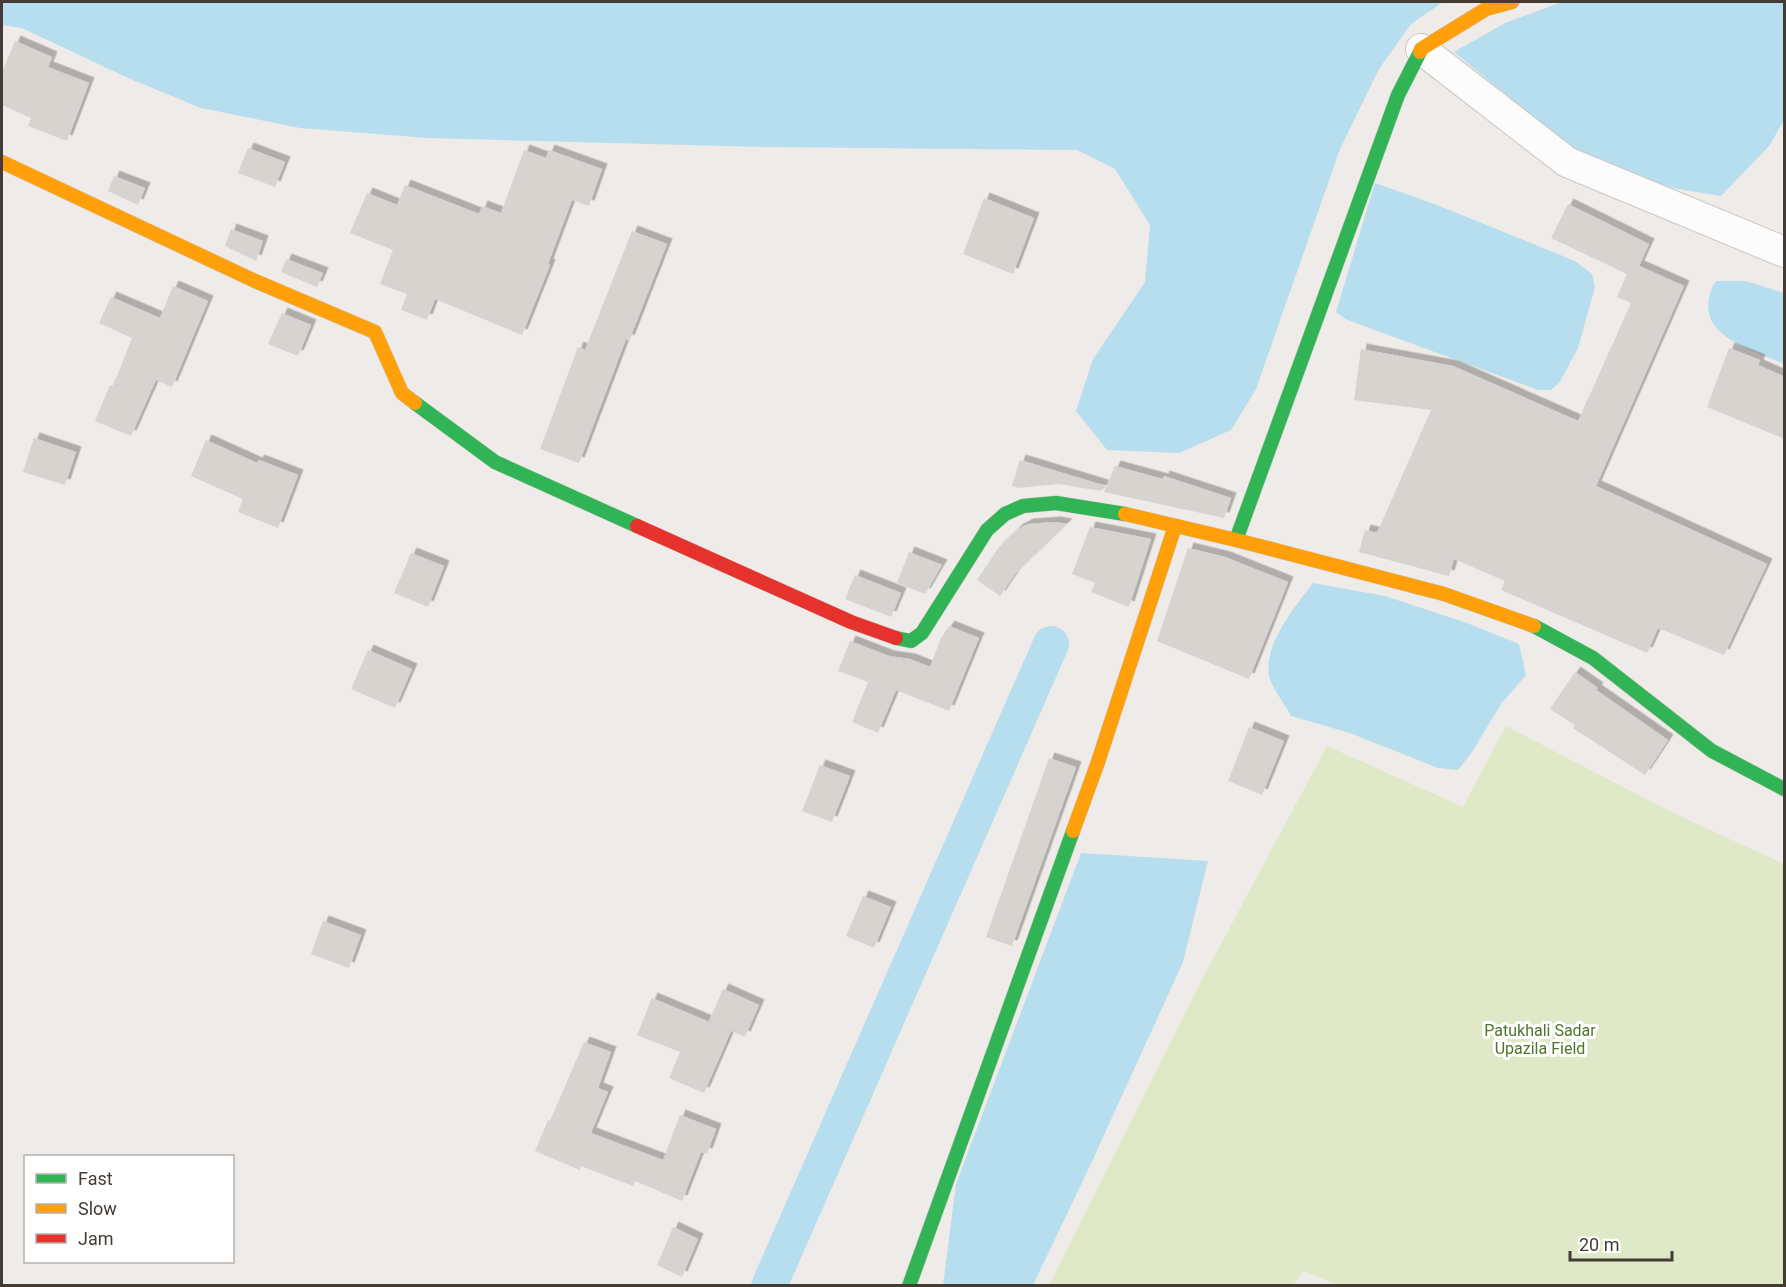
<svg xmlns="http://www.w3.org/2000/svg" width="1786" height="1287" font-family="Roboto,sans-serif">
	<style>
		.green { fill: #dfe9c8 }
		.water { fill: #b7deee }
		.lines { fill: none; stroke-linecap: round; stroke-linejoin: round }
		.canal { stroke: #b7deee; stroke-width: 36 }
		.building { fill: #d7d3cf; filter: url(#shadow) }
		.street-casing { stroke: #cbc7c4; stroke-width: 32 }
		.fast-casing { stroke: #cfc9c0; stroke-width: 15 }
		.slow-casing { stroke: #cfc9c0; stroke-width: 15 }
		.jam-casing { stroke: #cfc9c0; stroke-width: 15 }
		.street { stroke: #fcfcfc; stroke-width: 30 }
		.fast { stroke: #30b455; stroke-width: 14 }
		.slow { stroke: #ff9f0a; stroke-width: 14 }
		.jam { stroke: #e5322d; stroke-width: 14 }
		.labels { text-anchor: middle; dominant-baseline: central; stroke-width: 6; stroke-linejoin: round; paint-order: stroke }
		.park-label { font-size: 16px; fill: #4e7528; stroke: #fff }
	</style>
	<defs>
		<filter id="shadow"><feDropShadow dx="5.5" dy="-5.5" stdDeviation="0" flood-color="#0004"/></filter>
	</defs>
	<rect width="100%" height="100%" fill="#eeebe8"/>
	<!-- green -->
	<path class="green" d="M1506 726 1667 810 1784 864V1285L1340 1286 1303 1271 1293 1285H1049L1196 991 1327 746 1463 807Z"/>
	<!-- water -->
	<g class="water">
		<path d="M2 2H1443L1411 24 1379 69 1340 149 1256 389 1231 430 1179 453 1107 450 1076 411 1093 359 1145 282 1150 225 1115 169 1077 150 766 147 428 138 300 128 201 108 128 78 22 28 2 25Z"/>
		<path d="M1562 2H1784V120L1769 146 1721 196 1672 188 1591 160 1528 113 1454 52 1505 23Z"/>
		<path d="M1375 183 1437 205 1575 261 1592 274 1595 287 1578 348 1560 382 1551 390H1538L1345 319 1336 312Z"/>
		<path d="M1716 281H1746L1784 293V364C1756 351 1701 338 1709 299 1710 292 1712 287 1716 281Z"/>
		<path d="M1313 583 1385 596 1467 623 1519 644 1526 675 1501 704 1472 752 1458 770 1438 768 1350 733 1291 716C1285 704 1274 691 1270 679 1261 647 1295 607 1313 583Z"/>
		<path d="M1081 853 1208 861 1183 962 1088 1170 1033 1285 943 1286 956 1184Z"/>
	</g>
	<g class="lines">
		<!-- canal -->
		<path class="canal" d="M769 1286 1051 644"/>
	</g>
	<!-- building -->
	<g class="building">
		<path d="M15 41 52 57 48 67 89 83 67 141 28 126 31 118 2 105V72Z"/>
		<path d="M248 148 285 162 275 187 238 173Z"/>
		<path d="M524 150 546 158 549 150 602 169 589 206 572 200 548 264 550 265 522 335 435 299 427 320 401 310 407 294 380 284 393 250 350 233 367 193 397 205 405 185 479 214 482 206 501 213Z"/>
		<path d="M114 176 145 188 138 205 108 191Z"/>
		<path d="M984 198 1034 218 1013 274 963 254Z"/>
		<path d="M1568 204 1649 244 1639 266 1684 286 1596 486 1767 564 1724 655 1658 628 1647 653 1501 590 1505 581 1454 559 1449 576 1359 552 1365 530 1377 533 1431 410 1354 400 1361 349 1453 366 1578 421 1631 303 1617 297 1627 274 1551 238Z"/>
		<path d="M231 229 263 241 256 261 225 246Z"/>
		<path d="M632 231 667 244 629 341 626 339 579 463 540 449 578 347 585 350Z"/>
		<path d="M286 259 323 273 317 287 281 272Z"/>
		<path d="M173 286 208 301 172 387 156 380 131 436 95 421 110 385 113 386 132 338 99 323 111 297 160 318Z"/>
		<path d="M282 313 311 325 298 356 268 344Z"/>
		<path d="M1729 348 1760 360 1758 365 1785 377V439L1707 407Z"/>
		<path d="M34 438 76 452 65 485 23 472Z"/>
		<path d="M206 440 257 463 259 460 298 475 278 528 238 512 243 499 191 476Z"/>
		<path d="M1020 460 1106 486 1101 491 1059 484 1018 488 1012 486Z"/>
		<path d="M1115 466 1163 479 1164 476 1231 498 1224 518 1104 492Z"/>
		<path d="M1055 522 1067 524 1015 574 1000 596 977 580 999 547 1018 529 1028 524Z"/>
		<path d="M1090 527 1151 539 1129 607 1091 592 1095 583 1072 574Z"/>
		<path d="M1188 548 1225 557 1288 582 1249 679 1157 641Z"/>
		<path d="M909 552 942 565 925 594 897 583Z"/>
		<path d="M411 553 444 566 428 607 394 593Z"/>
		<path d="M855 575 901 593 891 617 845 599Z"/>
		<path d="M949 626 979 638 949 711 896 690 878 733 852 722 868 682 838 671 850 641 889 656 910 659 930 667 941 638Z"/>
		<path d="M368 650 412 669 395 708 351 689Z"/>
		<path d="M1575 672 1598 688 1596 690 1668 740 1645 775 1573 728 1575 725 1550 709Z"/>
		<path d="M1249 727 1284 741 1262 795 1228 781Z"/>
		<path d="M1049 758 1076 767 1012 946 986 937Z"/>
		<path d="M820 765 850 776 832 822 802 811Z"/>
		<path d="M863 896 891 907 874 948 846 936Z"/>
		<path d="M323 921 361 935 349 968 311 954Z"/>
		<path d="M723 989 759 1005 745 1037 709 1021Z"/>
		<path d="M652 998 731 1031 704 1093 669 1078 680 1052 637 1035Z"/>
		<path d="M584 1042 611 1052 598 1088 608 1092 591 1133 663 1160 680 1115 716 1129 707 1154 701 1152 682 1201 635 1181 633 1186 581 1166 580 1170 535 1151 548 1120 550 1121Z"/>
		<path d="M673 1227 698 1239 682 1277 657 1265Z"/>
	</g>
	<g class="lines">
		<defs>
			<path id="street" d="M1421 49 1567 162 1784 252"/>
			<g id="fast">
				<path d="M415 403 495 462 637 526"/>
				<path d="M1236 540 1398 95 1420 52"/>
				<path d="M1534 626 1593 658 1712 751 1784 789"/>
				<path d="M896 638 911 641 922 633 987 530 1005 514 1023 506 1056 503 1125 514"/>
				<path d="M909 1286 1073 831"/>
			</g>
			<g id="slow">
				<path d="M1420 52 1421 49 1486 9 1512 2"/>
				<path d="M2 162 255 281 375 332 402 393 415 403"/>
				<path d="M1125 514 1236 540 1444 594 1534 626"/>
				<path d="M1073 831 1098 762 1175 526"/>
			</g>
			<path id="jam" d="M637 526 851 622 896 638"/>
		</defs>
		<!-- street casing -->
		<use href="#street" class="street-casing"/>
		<!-- fast casing -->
		<use href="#fast" class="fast-casing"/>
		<!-- slow casing -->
		<use href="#slow" class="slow-casing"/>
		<!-- jam casing -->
		<use href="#jam" class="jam-casing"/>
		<!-- street -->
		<use href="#street" class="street"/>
		<!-- fast -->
		<use href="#fast" class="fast"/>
		<!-- slow -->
		<use href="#slow" class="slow"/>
		<!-- jam -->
		<use href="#jam" class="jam"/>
	</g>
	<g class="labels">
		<!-- park labels -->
		<g class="park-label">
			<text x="1540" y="1030">Patukhali Sadar<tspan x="1540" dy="18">Upazila Field</tspan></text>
		</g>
	</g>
	<!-- border -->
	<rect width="1786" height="1287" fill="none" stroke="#443c34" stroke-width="6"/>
	<!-- legend -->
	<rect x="24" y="1155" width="210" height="108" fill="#ffffff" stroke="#b4b1ae" stroke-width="1.5"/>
	<rect x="36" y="1174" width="30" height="9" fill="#30b455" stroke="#b4b1ae" stroke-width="1.5"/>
	<text x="78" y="1185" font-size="18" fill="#443c34">Fast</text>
	<rect x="36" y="1204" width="30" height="9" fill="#ff9f0a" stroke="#b4b1ae" stroke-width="1.5"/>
	<text x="78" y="1215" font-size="18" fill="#443c34">Slow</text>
	<rect x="36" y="1234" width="30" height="9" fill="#e5322d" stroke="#b4b1ae" stroke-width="1.5"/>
	<text x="78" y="1245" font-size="18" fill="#443c34">Jam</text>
	<!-- scale -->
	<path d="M1570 1251v9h102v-9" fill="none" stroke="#443c34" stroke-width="3"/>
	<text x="1579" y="1251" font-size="18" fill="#443c34" stroke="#ffffff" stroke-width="4.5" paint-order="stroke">20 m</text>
</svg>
